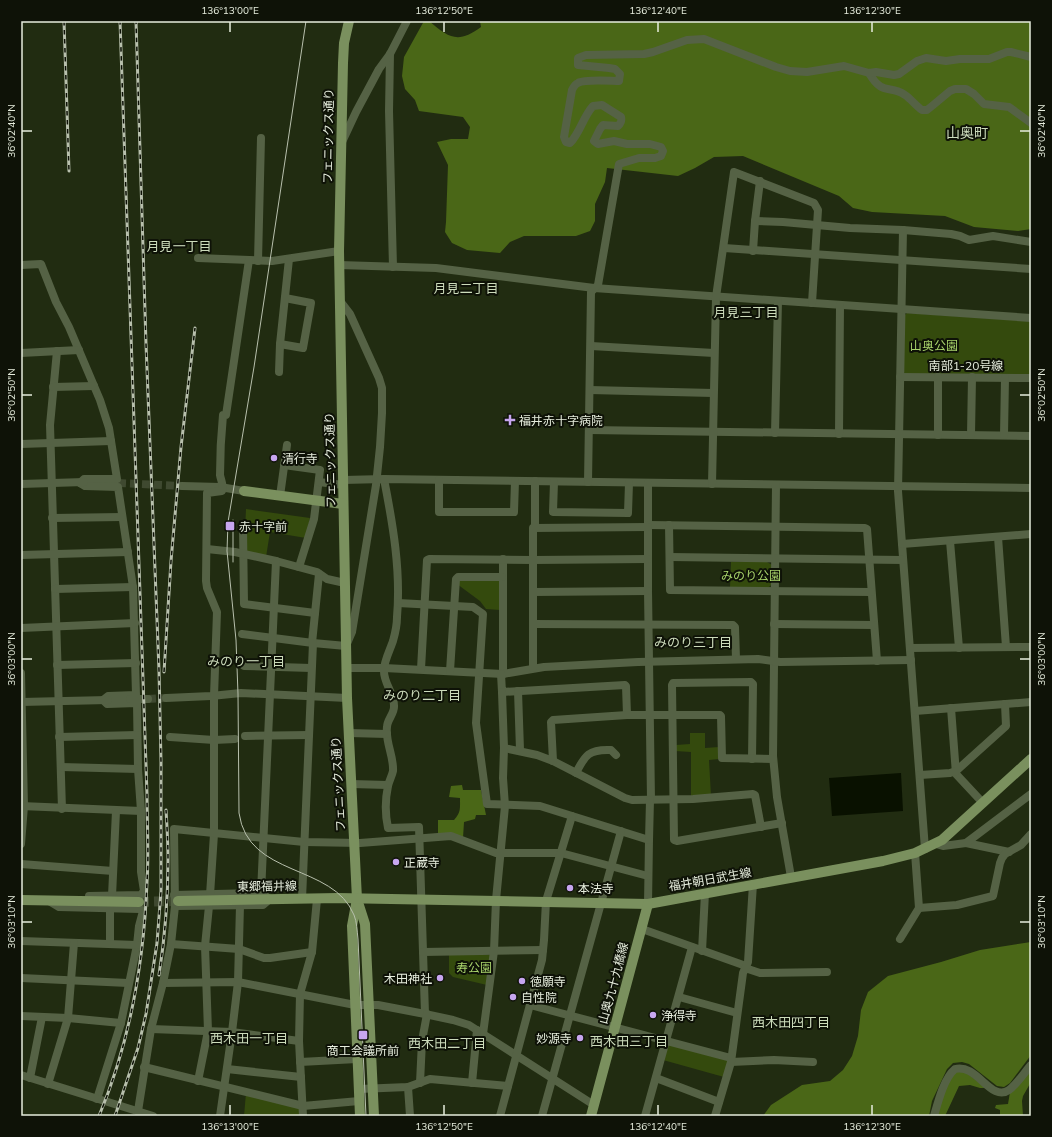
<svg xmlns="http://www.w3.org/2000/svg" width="1052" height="1137" font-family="Mulish,'Noto Sans JP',sans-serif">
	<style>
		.green { fill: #344a0d }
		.forest { fill: #4a6717 }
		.water { fill: #091100 }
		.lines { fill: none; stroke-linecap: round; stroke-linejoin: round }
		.minor-tunnel { stroke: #3f4930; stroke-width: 8; stroke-dasharray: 8 4; stroke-linecap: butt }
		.major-tunnel { stroke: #3f4930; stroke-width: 10; stroke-dasharray: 10 5; stroke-linecap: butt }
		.minor { stroke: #556245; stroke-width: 8 }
		.major { stroke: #7a905e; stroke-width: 10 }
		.tram { stroke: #b8c0ad; stroke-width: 1 }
		.rail-casing { stroke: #b8c0ad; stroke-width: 3 }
		.rail { stroke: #0e1207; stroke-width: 1.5; stroke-dasharray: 4.5; stroke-linecap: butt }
		.ticks { fill: none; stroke: #e6eddd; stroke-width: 1.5 }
		.poi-dot { fill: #c7a6ef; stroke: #0e1207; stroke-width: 1.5 }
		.labels { text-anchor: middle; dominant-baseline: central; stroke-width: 4; stroke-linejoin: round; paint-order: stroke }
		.street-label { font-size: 12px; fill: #e6eddd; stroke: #0e1207 }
		.park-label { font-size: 12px; fill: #a8d36b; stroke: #0e1207 }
		.poi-label { font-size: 12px; fill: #e6eddd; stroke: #0e1207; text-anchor: start }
		.neighbourhood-label { font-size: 13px; fill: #ccdbbb; stroke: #0e1207 }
		.quarter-label { font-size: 14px; fill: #ccdbbb; stroke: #0e1207 }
		.neatline { fill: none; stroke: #e6eddd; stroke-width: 1.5 }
		.ticks-label { font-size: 10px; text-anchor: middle; fill: #e6eddd }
	</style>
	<rect width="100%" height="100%" fill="#212c11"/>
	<!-- green -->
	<g class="green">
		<path d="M907 313 1031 321V375L906 374 903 372 905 315Z"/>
		<path d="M246 509 310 518 306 538 270 532 266 557 244 553Z"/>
		<path d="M731 562H767L772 565 771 585 768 588H730Z"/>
		<path d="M498 579 500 582V610L486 609 480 601 457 584 458 581Z"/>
		<path d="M690 733H705V748L719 747V759L709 760 711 796 691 797V752L675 751 676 745 690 744Z"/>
		<path d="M449 953 491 955 487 985 453 977 449 973Z"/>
		<path d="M668 1043 729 1059 724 1077 663 1060Z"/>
		<path d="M246 1093 300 1107V1116H244Z"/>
	</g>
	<!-- forest -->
	<g class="forest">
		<path d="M424 21H429C449 38 458 44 481 27L480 21H1031V229L1018 231 974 227 945 216 872 212 853 208 839 196 743 156 714 157 695 168 678 176 607 168 605 182 595 204V221L590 231 576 236H524L510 242 500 253 467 250 452 243 445 232 446 222 448 165 437 142 451 139H468L470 127 463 117 419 111 415 100 405 89 402 76 404 57Z"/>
		<path d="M462 785 463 790H481L486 815H476L475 819 464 822 463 838 438 835V820H454C461 812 460 809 460 798L449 797 451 786Z"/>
		<path d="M1031 942V1055L1010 1083 1004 1087 997 1086 969 1064 962 1062 953 1063 947 1069 932 1101 929 1116H763L771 1105 802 1085 830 1081 843 1070 852 1056 858 1036 861 1010 868 992 888 976 941 962 980 950Z"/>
		<path d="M1031 1067V1082L1023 1096 1022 1101 1023 1116H1000V1110L995 1108 996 1105 1008 1104 1010 1092Z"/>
		<path d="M963 1070 986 1088H980L970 1085 959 1086 945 1116H937L938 1104 954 1072Z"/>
	</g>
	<!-- water -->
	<path class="water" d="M901 773 903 811 832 816 829 778Z"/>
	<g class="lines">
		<!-- minor-tunnel -->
		<g class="minor-tunnel">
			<path d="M118 483 182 486"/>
			<path d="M148 699 166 698"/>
		</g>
		<!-- major-tunnel -->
		<path class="major-tunnel" d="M139 902 178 901"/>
		<!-- minor -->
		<g class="minor">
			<path d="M390 54 389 111 393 267"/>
			<path d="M869 73C883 97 890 84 905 95 911 99 916 106 922 110H927L932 106 950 91 955 89H966L974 94 984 104 1009 107 1031 123"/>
			<path d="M342 142 356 112 379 69 390 54 407 21"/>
			<path d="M755 221 783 222 850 228 903 230 951 234 960 236 969 240 993 236 1031 242"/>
			<path d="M903 230 898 491 925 849"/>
			<path d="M724 248 1031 269"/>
			<path d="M753 251 755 221 760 181"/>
			<path d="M198 258 272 261 339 251"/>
			<path d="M258 261 261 138"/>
			<path d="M21 265 41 264 56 302 69 327 100 400 109 428 117 479H84L80 483"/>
			<path d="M339 265 436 268 594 288 1031 318"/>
			<path d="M280 344 303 348 311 303 285 298"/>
			<path d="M591 346 714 353"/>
			<path d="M57 351 50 425 62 809"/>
			<path d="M21 353 79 350"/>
			<path d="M279 372 280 344 289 259"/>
			<path d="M900 377 1031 378"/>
			<path d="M53 387 94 386"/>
			<path d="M590 390 713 393"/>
			<path d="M589 430 1031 436"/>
			<path d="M775 433 778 301"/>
			<path d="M839 434 840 305"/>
			<path d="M938 435V377"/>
			<path d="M971 435 972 377"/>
			<path d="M1004 435 1005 378"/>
			<path d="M21 444 111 441"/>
			<path d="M284 465 320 470 314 519 299 567"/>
			<path d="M384 479C393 525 401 571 397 617 397 625 395 634 393 641 390 650 384 661 384 670 383 683 395 694 394 707 394 714 387 720 387 727 385 742 394 756 393 771 392 776 389 781 388 786 385 800 385 814 388 828L419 827 425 1014"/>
			<path d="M343 480 384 479 1031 488"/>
			<path d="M439 480V512H514L515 481"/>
			<path d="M319 482 343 485"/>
			<path d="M554 482 553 512 628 513 629 483"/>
			<path d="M588 482 591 292 598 285 619 164 639 158H655L661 156 663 151 661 147 650 144H627L614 141 598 144 594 141 600 129 603 125 618 126C621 123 622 121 621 117L602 105 593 106C583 117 580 133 570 143L566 142 564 137 572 90C573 88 575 84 578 83 584 79 611 81 619 81L620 74 615 69 609 68 578 65V58L586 55 644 54 653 52 687 40 704 39 776 67 790 71 807 72 844 66 869 73 876 72 894 75 899 74 917 61 926 58 946 61 960 59H989L1007 52H1011L1031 57"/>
			<path d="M80 483 85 486 118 487 133 587 136 695 108 696 103 700 107 704 137 703 138 769 141 811V872L144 891 141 895 89 896"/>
			<path d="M648 483V591L651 800"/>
			<path d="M21 484 84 482"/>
			<path d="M712 484 716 297 734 172 814 203 818 210 812 303"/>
			<path d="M776 485 773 756 777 797 791 877"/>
			<path d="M182 486 220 487 244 491"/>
			<path d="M280 496 287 445"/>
			<path d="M52 518 122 517"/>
			<path d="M648 525 865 528 867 529 877 661"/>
			<path d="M669 525 670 590 871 592"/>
			<path d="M535 528V481"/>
			<path d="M243 529 244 604 315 613"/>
			<path d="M998 537 1006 647"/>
			<path d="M950 541 959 648"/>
			<path d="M902 544 1031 534"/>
			<path d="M207 549 235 552 276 561 317 572 327 579 345 583"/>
			<path d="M21 555 128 552"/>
			<path d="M670 557 903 560"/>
			<path d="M503 559V674"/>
			<path d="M55 589 133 587"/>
			<path d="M533 592 648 591"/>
			<path d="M398 603 473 607 483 614 476 723 487 804 540 806 649 840 648 904"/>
			<path d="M533 624 733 625 735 627 736 659"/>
			<path d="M774 624 874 625"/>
			<path d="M21 628 135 623"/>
			<path d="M242 634 313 643 346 646 352 632 376 485 380 447 382 413V388L379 378 350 314 340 301"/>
			<path d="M312 643 319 574"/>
			<path d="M910 648 1031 647"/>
			<path d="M57 665 136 663"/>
			<path d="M244 666 311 668"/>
			<path d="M347 668H384L503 674 544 667 638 662 758 659 780 662 911 660"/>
			<path d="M533 668V528L648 527"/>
			<path d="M421 669 427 560 429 559 533 560 648 559"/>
			<path d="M450 671 456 579 458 577H502"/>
			<path d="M21 673 24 806 21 844"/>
			<path d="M501 674 502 692 625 685 626 686 627 715"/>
			<path d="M518 691 520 750"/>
			<path d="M166 698 211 696 241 693 347 698"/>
			<path d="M130 699H148"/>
			<path d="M21 702 108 700"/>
			<path d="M951 708 956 774 983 803"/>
			<path d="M915 711 1031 702"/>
			<path d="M349 733 387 734"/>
			<path d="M245 736 309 735"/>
			<path d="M59 737 137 735"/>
			<path d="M170 737 214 740 235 739"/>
			<path d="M504 748 537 755 553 761 625 798 632 800 693 799 753 794 755 795 761 827"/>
			<path d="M752 759 753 684 751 682 673 683 672 685 674 840 677 841 782 823"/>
			<path d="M553 761 551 722 553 720 627 715H720L721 716 722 758 773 759"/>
			<path d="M61 767 138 769"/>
			<path d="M576 773C585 755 589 749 611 750L616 755"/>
			<path d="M920 775 950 773 956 771 1006 726 1005 704"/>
			<path d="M351 784 388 785"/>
			<path d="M21 806 141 811"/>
			<path d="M649 840 650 800"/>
			<path d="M966 843 1009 852"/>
			<path d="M936 844 943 846 966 843 1031 794"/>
			<path d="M21 864 113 871"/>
			<path d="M261 893 276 561"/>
			<path d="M174 895 261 893 270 899 263 905 175 906"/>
			<path d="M210 895 214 834V696L217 612 207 588 206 581 207 493 222 491C224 485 221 481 220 475 220 455 221 435 223 415H226L249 260"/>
			<path d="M112 896 116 811"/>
			<path d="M302 899 313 643"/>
			<path d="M49 901 59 907 140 909 143 911 139 926 137 945 121 1023 97 1099"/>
			<path d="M110 908V944"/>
			<path d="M919 908 957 905 993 896 1000 863 1002 858 1005 854 1021 845 1031 834"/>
			<path d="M642 929 746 966"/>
			<path d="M900 939 919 908 915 853"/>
			<path d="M21 941 137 945"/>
			<path d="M171 944 239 949 264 958H270L312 952"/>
			<path d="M702 951 705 893"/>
			<path d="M423 952 543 950"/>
			<path d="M745 968 760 973 827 972"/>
			<path d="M21 978 128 983"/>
			<path d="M163 983 238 982 355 1005H378L425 1014 453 1020 469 1025 483 1034 594 1105"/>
			<path d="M679 997 737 1013"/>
			<path d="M530 1005 731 1058"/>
			<path d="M21 1016 68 1018 121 1023"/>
			<path d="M151 1029 232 1032 299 1041"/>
			<path d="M483 1034 494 951 496 900 505 806 503 778 504 748 502 692"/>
			<path d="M300 1062 357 1059"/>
			<path d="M731 1062 774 1060 813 1062"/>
			<path d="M144 1067 303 1106 359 1101"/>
			<path d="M227 1069 301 1077"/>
			<path d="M21 1075 153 1116"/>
			<path d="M30 1078 42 1017"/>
			<path d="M656 1078 719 1102"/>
			<path d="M198 1081 208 1031 205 946 209 906"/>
			<path d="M420 1083 422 1041 427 1014"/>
			<path d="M472 1083 477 1030"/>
			<path d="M48 1084 68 1018 74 943"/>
			<path d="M408 1087 410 1116"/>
			<path d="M359 1089 408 1087 430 1079 508 1086"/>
			<path d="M138 1111 151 1029 163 983 171 944 175 906 174 829 304 842 360 843 451 836 496 853H561L648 876"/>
			<path d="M220 1116 232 1032 238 982 240 905"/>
			<path d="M303 1116 299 1041 300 994 312 952 317 899"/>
			<path d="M500 1116 542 960 544 940 546 901 572 816"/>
			<path d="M542 1116 621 831"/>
			<path d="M645 1116 692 947"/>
			<path d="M715 1116 731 1062 743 973 748 962 753 884"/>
			<path d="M934 1116C938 1102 944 1078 955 1069 977 1063 991 1103 1009 1090 1017 1084 1024 1073 1031 1065"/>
		</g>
		<!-- major -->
		<g class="major">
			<path d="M349 21 344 43 343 63 339 251 347 698 357 899 352 926 360 1116"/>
			<path d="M244 491 343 504"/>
			<path d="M357 899 365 924 374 1116"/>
			<path d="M21 900 139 902"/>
			<path d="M178 901 338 898 648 904 883 861 915 853 942 840 1031 759"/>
			<path d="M591 1116 648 904"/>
		</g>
		<!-- tram -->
		<g class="tram">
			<path d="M306 21 254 367 228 522 227 551 236 640 238 694 239 813C248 878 333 863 354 915 357 922 357 931 358 939L366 1116"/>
			<path d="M233 562V520"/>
		</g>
		<defs>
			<g id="rail">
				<path d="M64 21 69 171"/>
				<path d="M164 672 171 561 181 447 195 328"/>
				<path d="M159 975C165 937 168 898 168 859 168 843 167 826 166 810"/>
				<path d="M99 1116C130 1042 144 962 147 882 149 853 147 824 147 794L120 21"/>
				<path d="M115 1116 138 1048 146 1014 157 943 161 891V762L159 670 146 344 136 21"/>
			</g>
		</defs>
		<!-- rail casing -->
		<use href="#rail" class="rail-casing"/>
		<!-- rail -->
		<use href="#rail" class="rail"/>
	</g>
	<!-- ticks -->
	<path class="ticks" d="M230 22V32M444 22V32M658 22V32M872 22V32M22 131H32M1020 131H1030M22 395H32M1020 395H1030M22 659H32M1020 659H1030M22 922H32M1020 922H1030M230 1105V1115M444 1105V1115M658 1105V1115M872 1105V1115"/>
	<!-- markers -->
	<g class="poi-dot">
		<path d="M508 414h4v4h4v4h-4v4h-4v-4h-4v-4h4z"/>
		<circle cx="274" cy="458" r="4"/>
		<rect x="225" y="521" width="10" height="10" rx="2"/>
		<circle cx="396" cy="862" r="4"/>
		<circle cx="570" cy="888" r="4"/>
		<circle cx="440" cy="978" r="4"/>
		<circle cx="522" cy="981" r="4"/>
		<circle cx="513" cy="997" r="4"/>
		<circle cx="653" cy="1015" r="4"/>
		<rect x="358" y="1030" width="10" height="10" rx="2"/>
		<circle cx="580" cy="1038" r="4"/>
	</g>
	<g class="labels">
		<!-- street labels -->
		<g class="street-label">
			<text transform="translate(328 136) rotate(-89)">フェニックス通り</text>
			<text x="966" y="365">南部1-20号線</text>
			<text transform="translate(330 460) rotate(-91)">フェニックス通り</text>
			<text transform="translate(338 784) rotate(-93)">フェニックス通り</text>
			<text transform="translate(710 879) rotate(-10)">福井朝日武生線</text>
			<text transform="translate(267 886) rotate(-1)">東郷福井線</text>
			<text transform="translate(613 983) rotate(-75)">山奥九十九橋線</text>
		</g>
		<!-- park labels -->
		<g class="park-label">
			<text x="934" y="345">山奥公園</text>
			<text x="751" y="575">みのり公園</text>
			<text x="474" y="967">寿公園</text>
		</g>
		<!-- poi labels -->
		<g class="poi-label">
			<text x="519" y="420">福井赤十字病院</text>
			<text x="282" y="458">清行寺</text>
			<text x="239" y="526">赤十字前</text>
			<text x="404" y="862">正蔵寺</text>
			<text x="578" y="888">本法寺</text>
			<text x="432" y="978" text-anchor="end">木田神社</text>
			<text x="530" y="981">徳願寺</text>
			<text x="521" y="997">自性院</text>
			<text x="661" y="1015">浄得寺</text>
			<text x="572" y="1038" text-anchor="end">妙源寺</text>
			<text x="363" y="1050" text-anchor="middle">商工会議所前</text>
		</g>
		<!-- neighbourhood labels -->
		<g class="neighbourhood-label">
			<text x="179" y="246">月見一丁目</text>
			<text x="466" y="288">月見二丁目</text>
			<text x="746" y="312">月見三丁目</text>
			<text x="693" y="642">みのり三丁目</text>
			<text x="246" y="661">みのり一丁目</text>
			<text x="422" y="695">みのり二丁目</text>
			<text x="791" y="1022">西木田四丁目</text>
			<text x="249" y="1038">西木田一丁目</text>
			<text x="629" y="1041">西木田三丁目</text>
			<text x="447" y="1043">西木田二丁目</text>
		</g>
		<!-- quarter labels -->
		<g class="quarter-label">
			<text x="967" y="133">山奥町</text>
		</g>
	</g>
	<!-- border -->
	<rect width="1052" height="1137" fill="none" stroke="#0e1207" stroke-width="44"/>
	<rect x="22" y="22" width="1008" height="1093" class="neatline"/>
	<g class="ticks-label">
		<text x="230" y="14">136°13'00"E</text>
		<text x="444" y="14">136°12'50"E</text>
		<text x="658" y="14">136°12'40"E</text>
		<text x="872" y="14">136°12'30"E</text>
		<text transform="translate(1041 131) rotate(-90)" y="4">36°02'40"N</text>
		<text transform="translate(11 131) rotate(-90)" y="4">36°02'40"N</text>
		<text transform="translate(1041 395) rotate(-90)" y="4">36°02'50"N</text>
		<text transform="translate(11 395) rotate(-90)" y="4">36°02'50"N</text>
		<text transform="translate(1041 659) rotate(-90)" y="4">36°03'00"N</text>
		<text transform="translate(11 659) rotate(-90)" y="4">36°03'00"N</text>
		<text transform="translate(1041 922) rotate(-90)" y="4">36°03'10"N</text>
		<text transform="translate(11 922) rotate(-90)" y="4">36°03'10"N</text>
		<text x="230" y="1130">136°13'00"E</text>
		<text x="444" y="1130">136°12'50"E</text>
		<text x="658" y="1130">136°12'40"E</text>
		<text x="872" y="1130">136°12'30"E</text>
	</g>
</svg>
